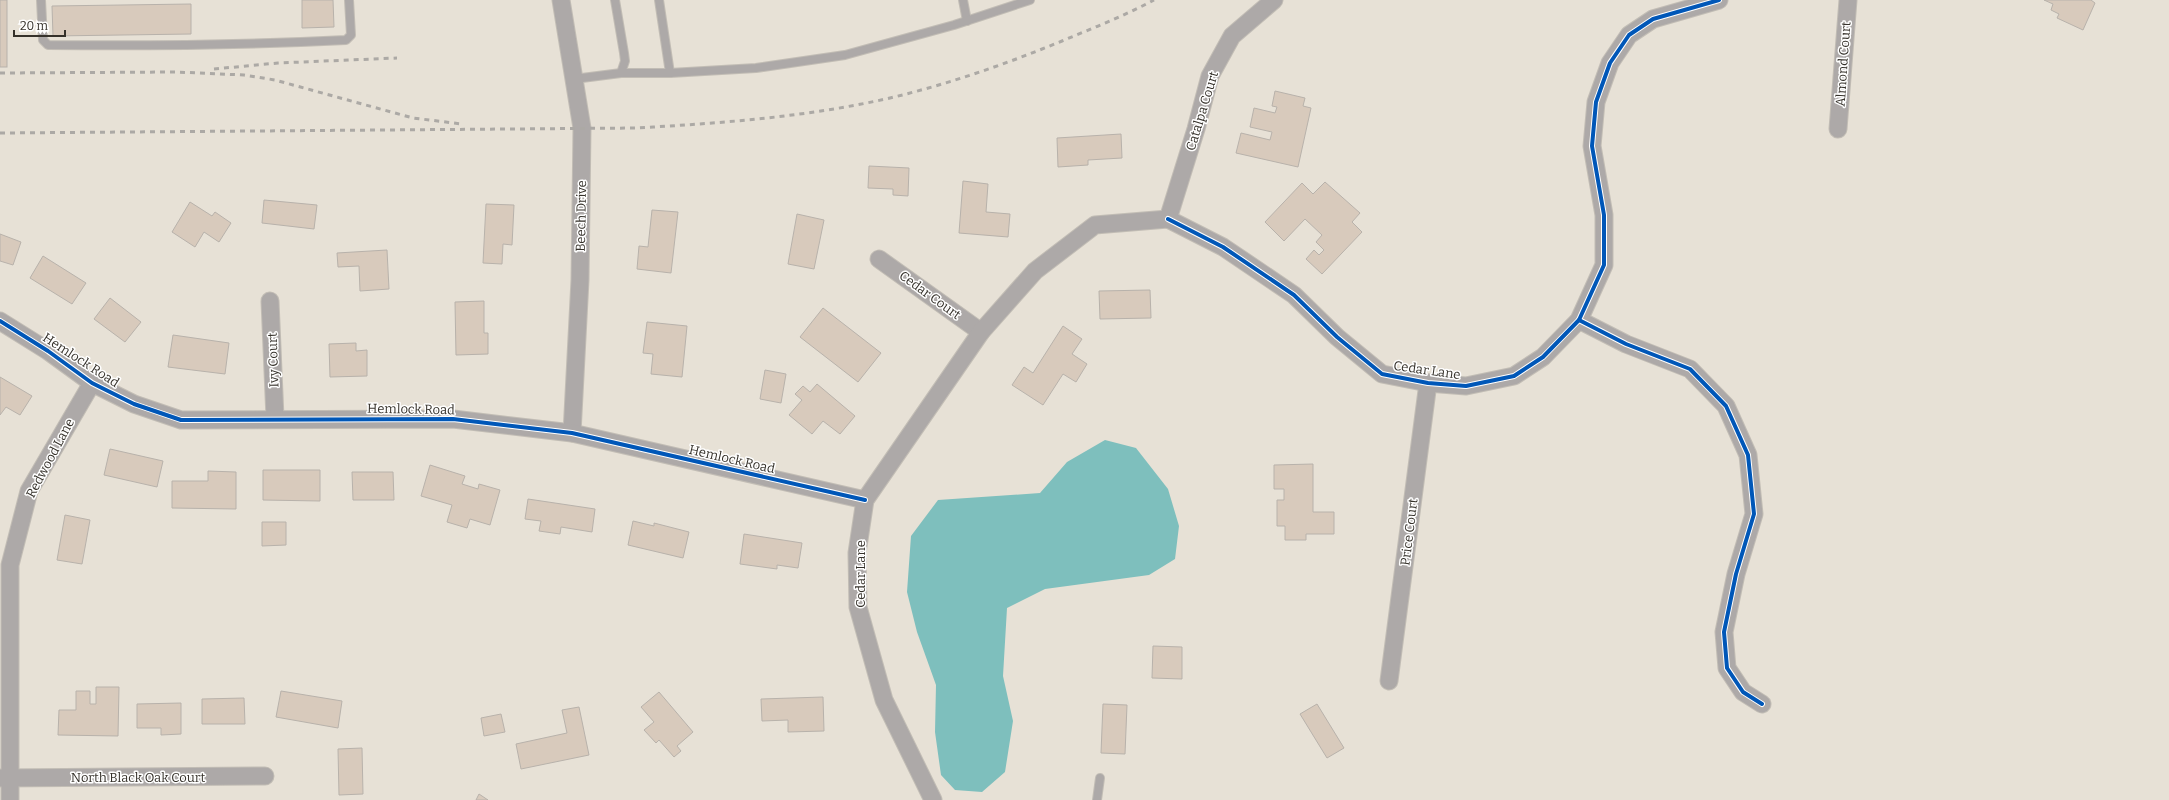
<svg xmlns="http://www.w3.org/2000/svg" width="2169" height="800" font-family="Bitter,serif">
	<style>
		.water { fill: #7ebfbd }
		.building { fill: #d8cabc; stroke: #b8b2ab }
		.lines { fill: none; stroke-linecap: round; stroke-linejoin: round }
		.lane-casing { stroke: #c2bdb5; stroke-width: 10 }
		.street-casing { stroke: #c2bdb5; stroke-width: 19 }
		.lane { stroke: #ada9a8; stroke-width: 8 }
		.street { stroke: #ada9a8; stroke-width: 17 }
		.rail { stroke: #aca9a5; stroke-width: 3; stroke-dasharray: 5 5; stroke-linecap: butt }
		.cycleway-casing { stroke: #fff; stroke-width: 6 }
		.cycleway { stroke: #0057b8; stroke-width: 4 }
		.labels { text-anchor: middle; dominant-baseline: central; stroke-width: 3; stroke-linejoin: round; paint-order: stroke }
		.street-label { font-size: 13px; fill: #35312a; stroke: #fff }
	</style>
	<rect width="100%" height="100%" fill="#e7e1d6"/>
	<!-- water -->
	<path class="water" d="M1105 440 1136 448 1168 489 1179 526 1175 559 1149 575 1045 589 1007 608 1003 676 1013 721 1005 772 982 792 955 790 941 775 935 732 936 685 917 632 907 592 911 536 938 500 1040 493 1067 462Z"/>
	<!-- building -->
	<g class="building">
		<rect x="0" y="0" width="7" height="67"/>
		<path d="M302 0H333L334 27 302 28Z"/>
		<path d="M2044 0H2091L2095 3 2083 30 2057 18 2059 14 2051 10 2053 4Z"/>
		<path d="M191 4V34L53 36 52 6Z"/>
		<path d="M1275 91 1305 98 1303 106 1311 108 1298 167 1236 153 1241 133 1270 140 1272 132 1250 127 1254 108 1275 113 1277 107 1272 106Z"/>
		<path d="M1121 134 1122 158 1088 160V165L1058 167 1057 138Z"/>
		<path d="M869 166 909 168 908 196 893 195V189L868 188Z"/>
		<path d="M963 181 988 184 986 212 1010 214 1008 237 959 233Z"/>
		<path d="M1325 182 1360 213 1352 222 1362 232 1322 274 1306 259 1314 250 1319 255 1324 250 1316 242 1322 235 1305 219 1284 241 1265 222 1302 183 1313 194Z"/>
		<path d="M264 200 317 205 314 229 262 223Z"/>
		<path d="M190 202 212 216 215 212 231 223 219 242 204 232 195 247 172 232Z"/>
		<path d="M486 204 514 205 512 245 503 244 502 264 483 263Z"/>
		<path d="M652 210 678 212 671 273 637 269 639 246 648 247Z"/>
		<path d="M797 214 824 220 814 269 788 264Z"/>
		<path d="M0 234 21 242 13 265 0 261Z"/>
		<path d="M387 250 389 289 360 291 359 266 338 267 337 253Z"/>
		<path d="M43 256 86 283 72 304 30 278Z"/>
		<path d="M1150 290 1151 318 1100 319 1099 291Z"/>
		<path d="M110 298 141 322 125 342 94 319Z"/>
		<path d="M484 301V333H488V354L456 355 455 302Z"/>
		<path d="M823 308 881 353 858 382 800 337Z"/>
		<path d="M647 322 687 326 682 377 651 374 653 354 643 353Z"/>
		<path d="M1063 326 1082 339 1072 354 1087 364 1076 382 1063 374 1043 405 1012 385 1024 367 1033 373Z"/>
		<path d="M173 335 229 343 225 374 168 367Z"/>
		<path d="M356 343V351L367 350V376L330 377 329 344Z"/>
		<path d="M765 370 786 374 781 403 760 399Z"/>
		<path d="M0 377 32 396 20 415 6 407 0 415Z"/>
		<path d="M817 384 855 416 840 434 823 421 812 434 789 415 802 400 795 394 803 386 810 392Z"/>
		<path d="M110 449 163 461 157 487 104 475Z"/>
		<path d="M1313 464V512H1334V534H1306V540H1285V526H1277V500H1284V489H1274V465Z"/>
		<path d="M430 465 465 476 462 484 478 489 479 484 500 490 490 525 470 519 467 528 447 522 452 505 421 496Z"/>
		<path d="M263 470H320V501L263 500Z"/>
		<path d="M208 471 236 472V509L172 508V481H208Z"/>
		<path d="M352 472H393L394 500H353Z"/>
		<path d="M528 499 595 509 592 532 561 527 560 534 539 531 541 521 525 519Z"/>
		<path d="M65 515 90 520 82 564 57 560Z"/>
		<path d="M633 521 654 526V523L689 532 683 558 628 545Z"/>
		<path d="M262 522H286V545L262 546Z"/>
		<path d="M744 534 802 543 798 568 777 565V569L740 564Z"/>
		<path d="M1153 646 1182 647V679L1152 678Z"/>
		<path d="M96 687H119L118 736 58 735 59 710H76V691H90V704H96Z"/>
		<path d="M281 691 342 701 338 728 276 717Z"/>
		<path d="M659 692 693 732 677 746 681 751 674 757 659 740 656 743 644 730 654 722 641 707Z"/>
		<path d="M823 697 824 731 788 732V720L762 721 761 699Z"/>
		<path d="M244 698 245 724H202V699Z"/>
		<path d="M181 703V734L161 735V728H137V704Z"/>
		<path d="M1103 704 1127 705 1125 754 1101 753Z"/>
		<path d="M1317 704 1344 748 1327 758 1300 714Z"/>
		<path d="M579 707 589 755 521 769 516 744 567 733 562 710Z"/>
		<path d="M501 714 505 732 484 736 481 718Z"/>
		<path d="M362 748 363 794 339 795 338 749Z"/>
		<path d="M479 794 488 800H476Z"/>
	</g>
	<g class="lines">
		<defs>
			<g id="lane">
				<path d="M41 0 43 40 48 45C148 46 247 45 346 40L351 35 349 0"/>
				<path d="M615 0 624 53 625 61 621 73"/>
				<path d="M659 0 670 73"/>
				<path d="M963 0 967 21"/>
				<path d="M574 79 621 73H670L756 68 845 55 954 25 1030 0"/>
				<path d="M1097 800 1100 778"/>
			</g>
			<g id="street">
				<path d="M561 0 582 128 580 280 572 433"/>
				<path d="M1838 129 1848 0"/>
				<path d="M1168 219 1223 247 1294 295 1337 337 1382 374 1428 383 1466 386 1514 376 1543 357 1579 320 1604 265V215L1592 146 1596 102 1610 63 1629 35 1653 19 1719 0"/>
				<path d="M1168 219 1196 129 1210 76 1232 36 1274 0"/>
				<path d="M879 259 981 332"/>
				<path d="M270 301 275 418"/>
				<path d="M1579 320 1626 344 1690 369 1726 406 1748 455 1754 514 1736 574 1724 632 1727 668 1743 692 1762 704"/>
				<path d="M0 321 48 351 92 383 134 404 181 420 453 419 572 433 865 500"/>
				<path d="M1389 681 1428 383"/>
				<path d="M0 778 265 776"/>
				<path d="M10 800V565L29 491 92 383"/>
				<path d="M933 800 884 700 858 607 857 553 865 500 981 332 1035 271 1095 225 1168 219"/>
			</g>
		</defs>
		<!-- lane casing -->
		<use href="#lane" class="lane-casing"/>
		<!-- street casing -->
		<use href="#street" class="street-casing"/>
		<!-- lane -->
		<use href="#lane" class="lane"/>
		<!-- street -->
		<use href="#street" class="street"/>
		<!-- rail -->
		<g class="rail">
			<path d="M214 69 278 63 397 58"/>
			<path d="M0 73 176 72 244 75 275 80 413 118 462 124"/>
			<path d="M0 133 637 128C722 123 807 117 890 98 949 84 1006 64 1062 41 1093 28 1124 16 1154 0"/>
		</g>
		<defs>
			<g id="cycleway">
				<path d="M1168 219 1223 247 1294 295 1337 337 1382 374 1428 383 1466 386 1514 376 1543 357 1579 320 1604 265V215L1592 146 1596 102 1610 63 1629 35 1653 19 1719 0"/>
				<path d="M1579 320 1626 344 1690 369 1726 406 1748 455 1754 514 1736 574 1724 632 1727 668 1743 692 1762 704"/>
				<path d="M0 321 48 351 92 383 134 404 181 420 453 419 572 433 865 500"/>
			</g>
		</defs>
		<!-- cycleway casing -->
		<use href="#cycleway" class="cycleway-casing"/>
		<!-- cycleway -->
		<use href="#cycleway" class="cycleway"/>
	</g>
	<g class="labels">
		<!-- street labels -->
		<g class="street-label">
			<text transform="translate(1843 64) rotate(-86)">Almond Court</text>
			<text transform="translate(1202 111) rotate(-73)">Catalpa Court</text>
			<text transform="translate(581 216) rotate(-89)">Beech Drive</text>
			<text transform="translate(930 295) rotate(36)">Cedar Court</text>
			<text transform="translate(81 360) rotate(33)">Hemlock Road</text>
			<text transform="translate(273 360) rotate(-92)">Ivy Court</text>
			<text transform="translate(1427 370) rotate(8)">Cedar Lane</text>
			<text transform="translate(411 409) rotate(1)">Hemlock Road</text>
			<text transform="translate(50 458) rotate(-62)">Redwood Lane</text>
			<text transform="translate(732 459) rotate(13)">Hemlock Road</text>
			<text transform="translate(1409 532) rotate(-83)">Price Court</text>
			<text transform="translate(860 574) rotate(-90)">Cedar Lane</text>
			<text x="138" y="777">North Black Oak Court</text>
		</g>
	</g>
	<!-- scale -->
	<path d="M14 30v6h51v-6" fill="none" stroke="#35312a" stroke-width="2"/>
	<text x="20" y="30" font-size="12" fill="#35312a" stroke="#ffffff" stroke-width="3" paint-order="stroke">20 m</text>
</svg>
